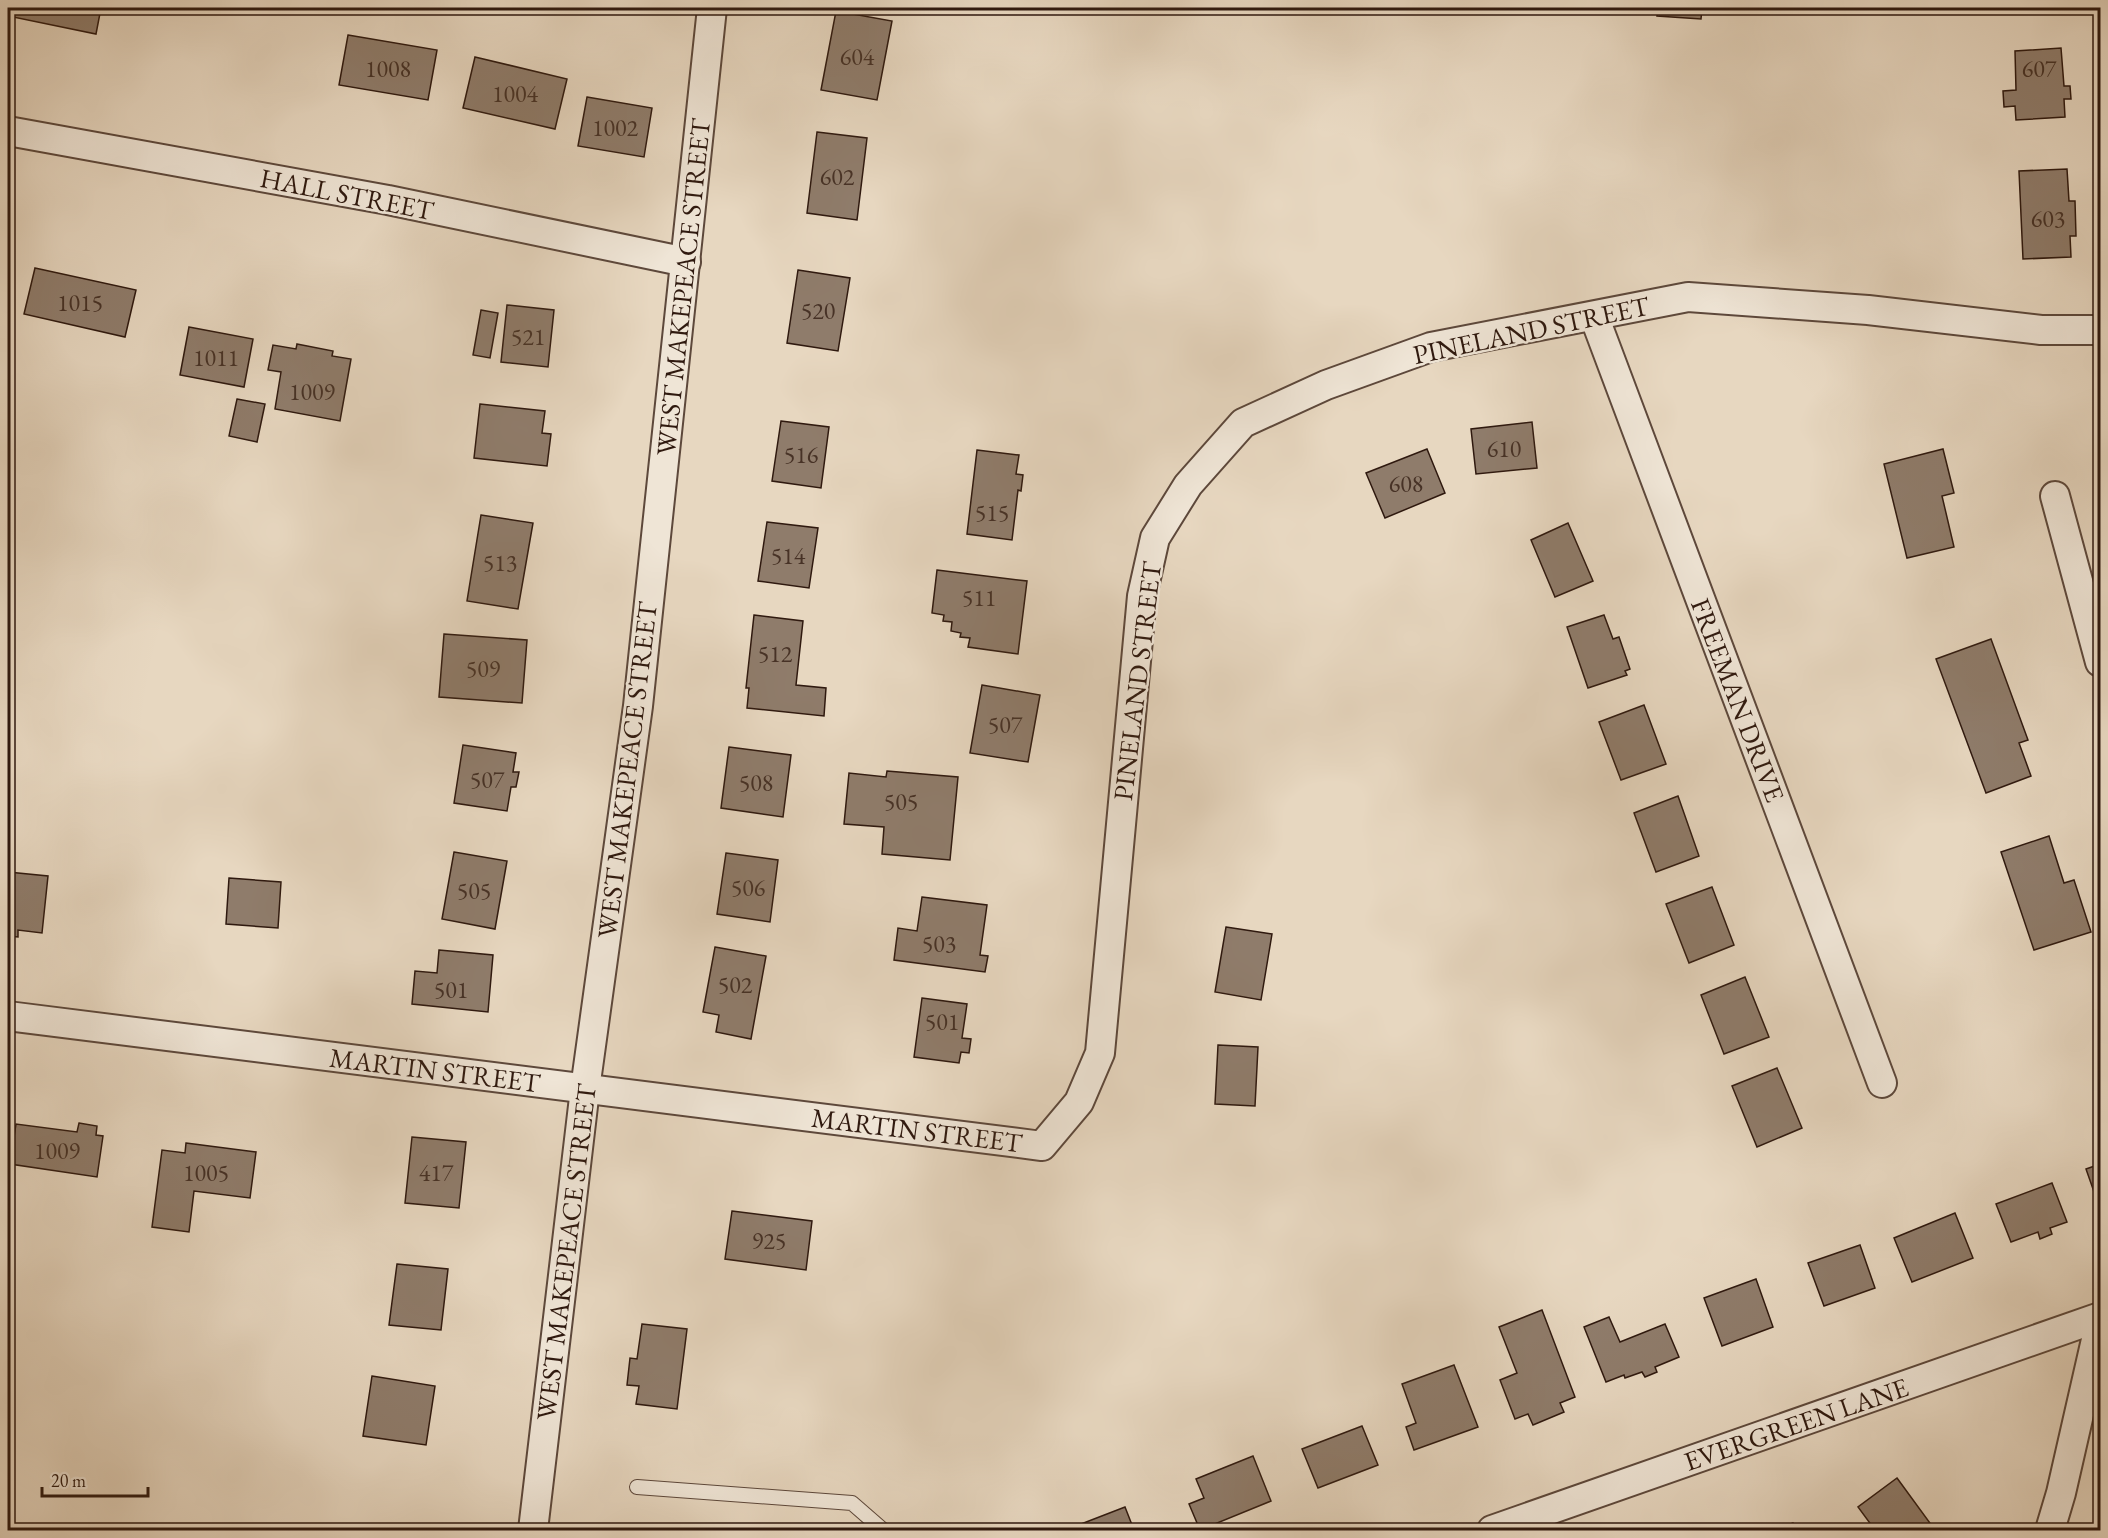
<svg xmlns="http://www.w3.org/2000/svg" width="2108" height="1538" font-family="'EB Garamond',serif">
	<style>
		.building { fill: #8f7c6b; stroke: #2f190f; stroke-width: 1.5 }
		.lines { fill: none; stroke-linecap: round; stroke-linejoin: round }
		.lane-casing { stroke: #5d483b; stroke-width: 16 }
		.street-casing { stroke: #5d483b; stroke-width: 32 }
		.lane { stroke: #efe5d6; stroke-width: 14 }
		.street { stroke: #efe5d6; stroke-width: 28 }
		.labels { text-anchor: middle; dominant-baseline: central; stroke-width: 5; stroke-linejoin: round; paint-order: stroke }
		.number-label { font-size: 24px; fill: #473226 }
		.street-label { font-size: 27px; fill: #2f190f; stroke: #efe5d6 }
	</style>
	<rect width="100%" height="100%" fill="#e7d7c0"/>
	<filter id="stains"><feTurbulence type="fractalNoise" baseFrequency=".00333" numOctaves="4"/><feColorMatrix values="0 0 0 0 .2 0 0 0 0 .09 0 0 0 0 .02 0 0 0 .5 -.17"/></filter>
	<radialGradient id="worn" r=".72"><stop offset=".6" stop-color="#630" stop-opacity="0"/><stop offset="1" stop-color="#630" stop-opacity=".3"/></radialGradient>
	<!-- building -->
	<g class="building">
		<path d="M15 8H101L96 34 13 17Z"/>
		<path d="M186 8H226L225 14Z"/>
		<path d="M1658 8H1702L1701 19 1657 16Z"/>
		<path d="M836 11 892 21 877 100 821 90Z"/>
		<path d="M348 35 437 50 428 100 339 85Z"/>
		<path d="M2061 48 2064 86H2070L2071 99H2064L2065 117 2016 120 2015 106 2004 107 2003 91 2016 90 2015 51Z"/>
		<path d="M475 57 567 79 555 129 463 108Z"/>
		<path d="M587 97 652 108 644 157 578 146Z"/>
		<path d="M817 132 867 138 857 220 807 213Z"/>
		<path d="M2067 169 2069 201H2075L2076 236H2070L2071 257 2023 259 2019 171Z"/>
		<path d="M35 268 136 290 125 337 24 314Z"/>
		<path d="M798 270 850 278 838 351 787 343Z"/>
		<path d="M507 305 554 310 548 367 501 362Z"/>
		<path d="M481 310 498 313 490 358 473 355Z"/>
		<path d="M189 327 253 339 244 387 180 375Z"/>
		<path d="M297 344 333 351 332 356 351 359 340 421 275 409 281 372 268 370 273 345 296 349Z"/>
		<path d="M237 399 265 404 257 442 229 436Z"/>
		<path d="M480 404 545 411 542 433 551 434 547 466 474 458Z"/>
		<path d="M781 421 829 427 821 488 772 481Z"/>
		<path d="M1532 422 1537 468 1476 474 1471 429Z"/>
		<path d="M1427 449 1445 493 1385 518 1366 473Z"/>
		<path d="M1943 449 1954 493 1942 496 1954 547 1907 558 1884 464Z"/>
		<path d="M977 450 1019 455 1016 474 1023 475 1021 491 1018 490 1012 540 967 534Z"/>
		<path d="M481 515 533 523 518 609 467 601Z"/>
		<path d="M767 522 818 528 809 588 758 581Z"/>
		<path d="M1568 523 1593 581 1555 597 1531 540Z"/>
		<path d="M937 570 1027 581 1018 654 968 647 970 638 960 637 961 633 951 631 952 622 943 621 944 615 932 613Z"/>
		<path d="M754 615 803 621 796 685 826 688 824 716 747 708 749 688H746Z"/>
		<path d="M1604 615 1613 639 1619 637 1630 669 1625 671 1627 675 1588 688 1567 627Z"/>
		<path d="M444 634 527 640 522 703 439 697Z"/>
		<path d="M1991 639 2028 740 2019 743 2031 776 1986 793 1936 659Z"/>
		<path d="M982 685 1040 695 1028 762 970 753Z"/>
		<path d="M1644 705 1666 764 1621 780 1599 722Z"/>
		<path d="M463 745 516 753 513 772H519L516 787H511L507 811 454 803Z"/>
		<path d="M729 747 791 755 783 817 721 808Z"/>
		<path d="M887 771 958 777 950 860 882 854 884 827 844 824 849 773 886 777Z"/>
		<path d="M1678 796 1699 856 1656 872 1634 813Z"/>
		<path d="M2049 836 2064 883 2074 880 2091 932 2034 950 2001 852Z"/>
		<path d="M454 852 507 861 495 929 442 919Z"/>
		<path d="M726 853 778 860 770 922 717 914Z"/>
		<path d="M8 872 48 876 42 933 18 930V937L8 936Z"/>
		<path d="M229 878 281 882 278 928 226 924Z"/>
		<path d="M1712 887 1734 945 1689 963 1666 904Z"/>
		<path d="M922 897 987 905 980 955 988 956 985 972 894 960 898 928 917 931Z"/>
		<path d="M1226 927 1272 934 1261 1000 1215 992Z"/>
		<path d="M715 947 766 956 751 1039 716 1032 719 1015 703 1012Z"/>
		<path d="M439 950 493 955 488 1012 412 1004 415 971 437 973Z"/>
		<path d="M1745 977 1769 1037 1724 1054 1701 995Z"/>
		<path d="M922 998 967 1004 962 1038 971 1039 969 1053 961 1052 959 1063 914 1057Z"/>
		<path d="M1218 1045 1258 1047 1255 1106 1215 1104Z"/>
		<path d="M1777 1068 1802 1128 1757 1147 1732 1086Z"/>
		<path d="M79 1123 97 1126 96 1135 103 1136 97 1177 10 1164 16 1124 77 1132Z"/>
		<path d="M412 1137 466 1142 459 1208 405 1203Z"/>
		<path d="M186 1143 256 1152 250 1198 194 1191 189 1232 152 1227 162 1150 185 1153Z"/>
		<path d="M2100 1164V1209L2086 1169Z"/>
		<path d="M2052 1183 2067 1222 2050 1228 2052 1234 2040 1239 2038 1232 2011 1242 1996 1204Z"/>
		<path d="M732 1211 812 1221 806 1270 725 1259Z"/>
		<path d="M1955 1213 1973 1258 1912 1282 1894 1238Z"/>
		<path d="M1860 1245 1875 1288 1824 1306 1808 1263Z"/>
		<path d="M397 1264 448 1269 441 1330 389 1325Z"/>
		<path d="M1756 1279 1773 1327 1722 1346 1704 1298Z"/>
		<path d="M1542 1310 1575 1397 1560 1403 1564 1412 1533 1425 1528 1414 1515 1419 1500 1380 1517 1373 1499 1327Z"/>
		<path d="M1609 1317 1620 1342 1665 1324 1679 1357 1655 1367 1657 1372 1645 1377 1642 1372 1625 1378 1624 1375 1606 1382 1584 1327Z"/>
		<path d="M642 1324 687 1329 677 1409 636 1404 639 1386 627 1385 630 1358 637 1359Z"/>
		<path d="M1454 1365 1478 1427 1414 1450 1406 1427 1416 1423 1402 1384Z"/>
		<path d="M372 1376 435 1386 426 1445 363 1436Z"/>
		<path d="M1362 1426 1378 1465 1318 1488 1302 1449Z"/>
		<path d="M1253 1456 1271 1501 1200 1530 1189 1504 1204 1498 1196 1479Z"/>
		<path d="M1897 1478 1935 1530H1875L1858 1507Z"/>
		<path d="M1125 1507 1134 1530H1078L1076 1526Z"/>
		<path d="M1793 1523 1797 1530H1775Z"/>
	</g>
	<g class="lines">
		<defs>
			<path id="lane" d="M637 1487 852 1503 883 1530"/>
			<g id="street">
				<path d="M8 131 388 200 686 262"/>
				<path d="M1594 316 1882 1083"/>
				<path d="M2055 496 2100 662"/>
				<path d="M8 1016 1042 1146 1079 1102 1100 1053 1142 596 1155 538 1188 485 1243 423 1326 385 1431 347 1688 297 1868 310 2041 330H2100"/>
				<path d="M533 1530 585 1089 638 706 712 8"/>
				<path d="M1492 1530 2100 1317"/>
				<path d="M2050 1530 2061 1493 2100 1322"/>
			</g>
		</defs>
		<!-- lane casing -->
		<use href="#lane" class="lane-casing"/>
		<!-- street casing -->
		<use href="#street" class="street-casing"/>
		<!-- lane -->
		<use href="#lane" class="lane"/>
		<!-- street -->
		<use href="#street" class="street"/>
	</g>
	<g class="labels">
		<!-- number labels -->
		<g class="number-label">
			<text x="857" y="56">604</text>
			<text x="388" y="68">1008</text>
			<text x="2039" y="68">607</text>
			<text x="515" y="93">1004</text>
			<text x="615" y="127">1002</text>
			<text x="837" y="176">602</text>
			<text x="2048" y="218">603</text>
			<text x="80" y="302">1015</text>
			<text x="818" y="310">520</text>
			<text x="528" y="336">521</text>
			<text x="216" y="357">1011</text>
			<text x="312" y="391">1009</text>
			<text x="1504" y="448">610</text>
			<text x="801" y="454">516</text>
			<text x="1406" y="483">608</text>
			<text x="992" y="512">515</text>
			<text x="788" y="555">514</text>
			<text x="500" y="562">513</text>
			<text x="979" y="597">511</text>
			<text x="775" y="653">512</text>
			<text x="483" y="668">509</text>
			<text x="1005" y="724">507</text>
			<text x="487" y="779">507</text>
			<text x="756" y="782">508</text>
			<text x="901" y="801">505</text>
			<text x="748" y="887">506</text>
			<text x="474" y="890">505</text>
			<text x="939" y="943">503</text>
			<text x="735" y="984">502</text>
			<text x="451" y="989">501</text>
			<text x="942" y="1021">501</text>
			<text x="57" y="1150">1009</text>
			<text x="206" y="1172">1005</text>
			<text x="436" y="1172">417</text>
			<text x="769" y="1240">925</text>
		</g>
		<!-- street labels -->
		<g class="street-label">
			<text transform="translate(347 194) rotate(11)">HALL STREET</text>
			<text transform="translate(683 287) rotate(-84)">WEST MAKEPEACE STREET</text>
			<text transform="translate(1531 330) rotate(-12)">PINELAND STREET</text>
			<text transform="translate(1137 681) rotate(-83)">PINELAND STREET</text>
			<text transform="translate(1738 700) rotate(69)">FREEMAN DRIVE</text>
			<text transform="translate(627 770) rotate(-83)">WEST MAKEPEACE STREET</text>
			<text transform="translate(435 1070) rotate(7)">MARTIN STREET</text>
			<text transform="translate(917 1130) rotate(7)">MARTIN STREET</text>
			<text transform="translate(566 1252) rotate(-83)">WEST MAKEPEACE STREET</text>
			<text transform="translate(1796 1424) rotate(-19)">EVERGREEN LANE</text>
		</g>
	</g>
	<!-- margin -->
	<rect width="2108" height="1538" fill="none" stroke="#e7d7c0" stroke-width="30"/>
	<rect x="9" y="9" width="2090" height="1520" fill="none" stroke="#2f190f" stroke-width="3"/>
	<rect x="15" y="15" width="2078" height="1508" fill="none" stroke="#2f190f" stroke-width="1.5"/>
	<!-- scale -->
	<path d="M42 1487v9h106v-9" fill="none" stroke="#2f190f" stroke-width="3"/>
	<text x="51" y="1487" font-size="18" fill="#2f190f" stroke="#efe5d6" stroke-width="4.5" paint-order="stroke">20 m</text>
	<rect width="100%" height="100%" filter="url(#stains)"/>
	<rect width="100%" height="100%" fill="url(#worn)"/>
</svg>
